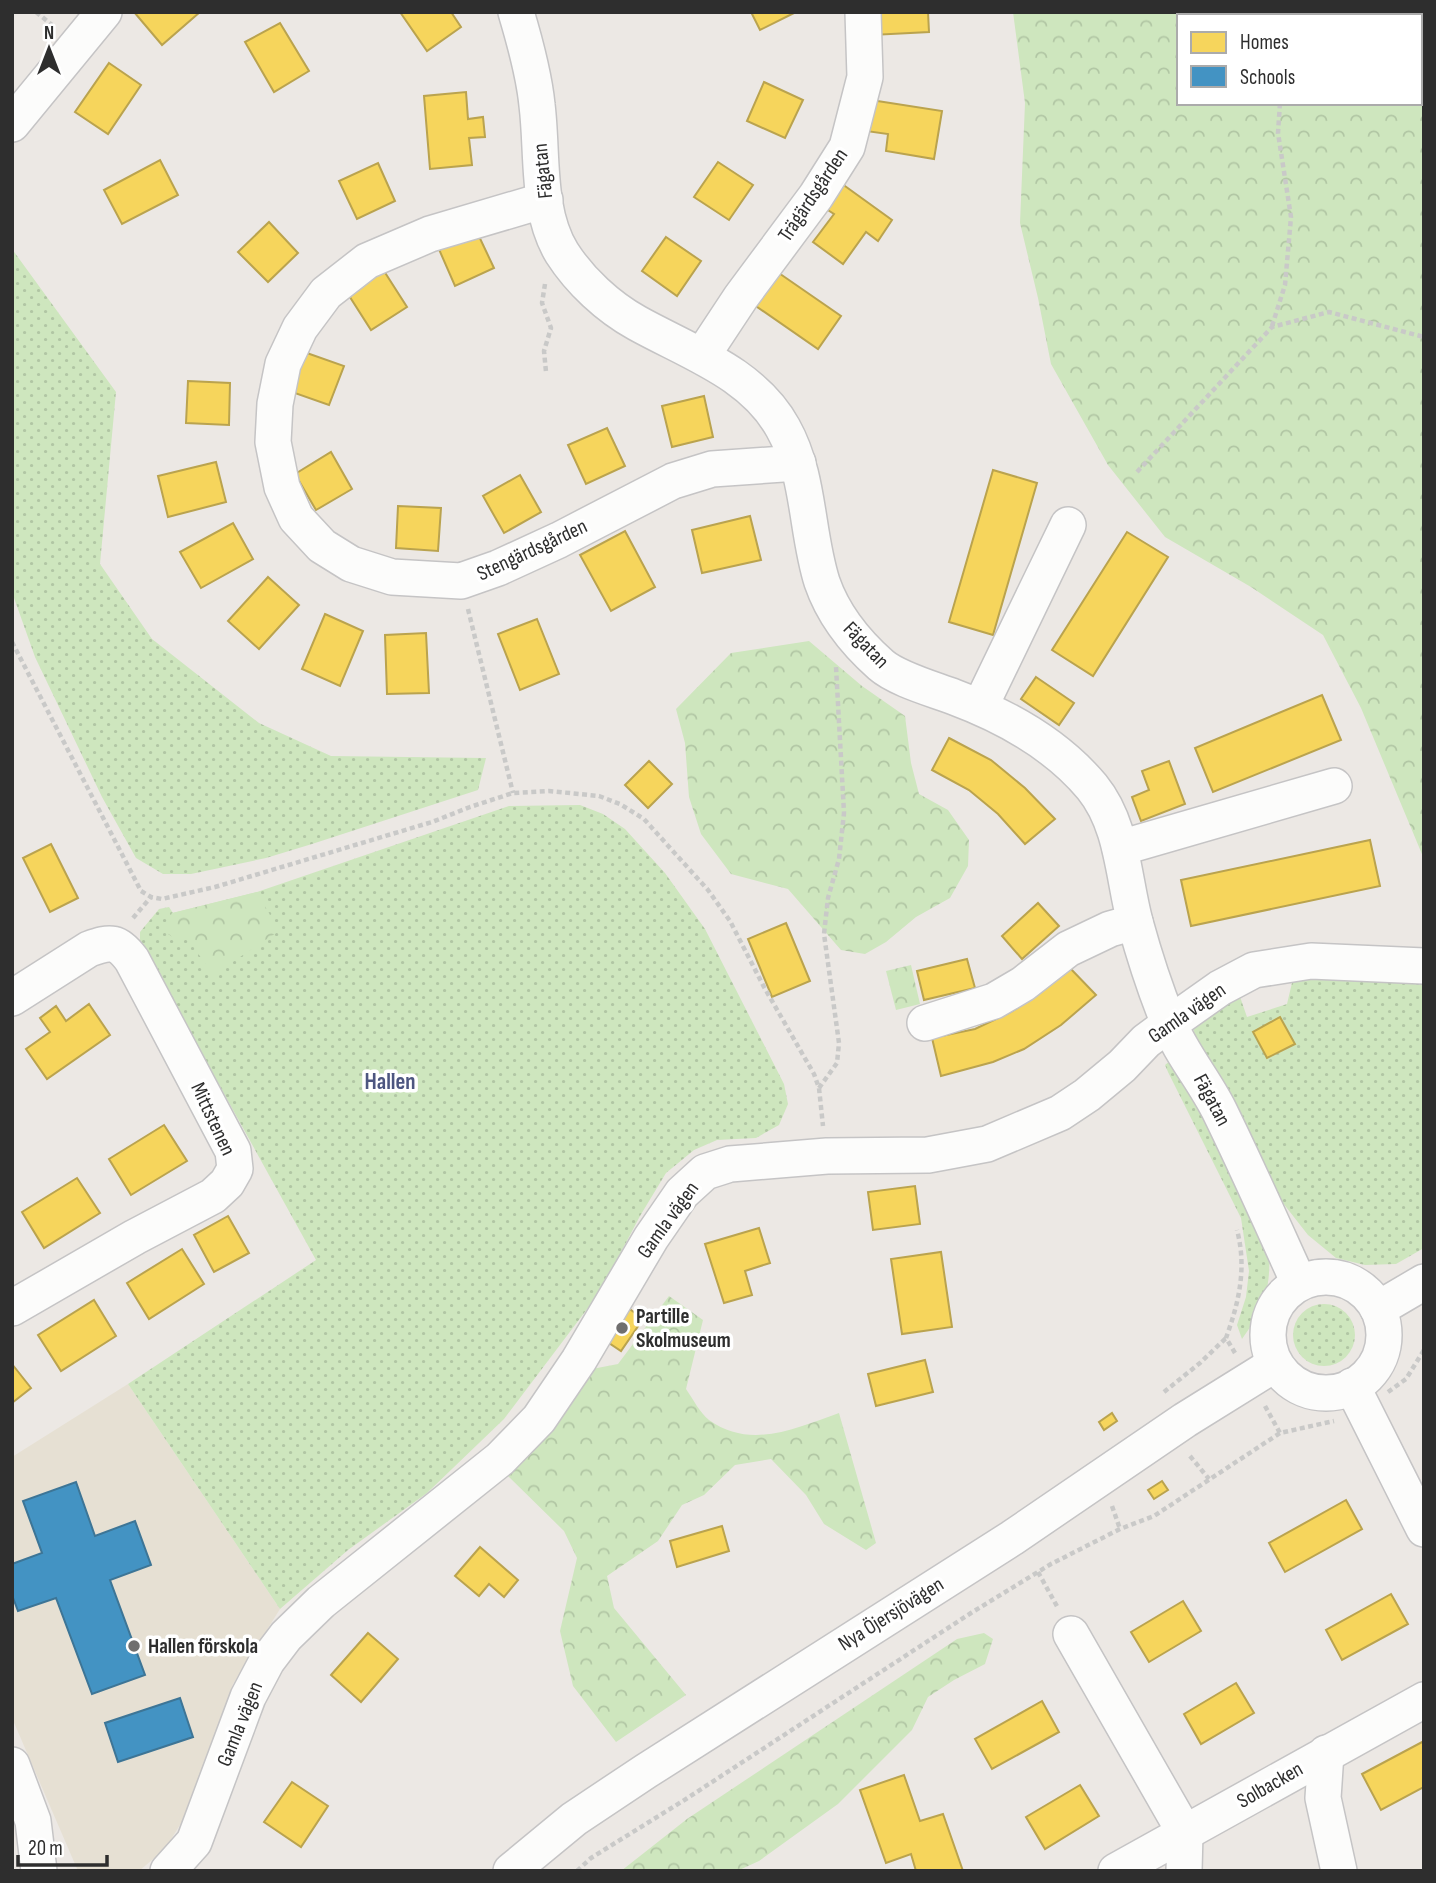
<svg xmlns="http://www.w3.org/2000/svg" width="1436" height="1883" font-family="'Sofia Sans Condensed',sans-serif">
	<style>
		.education { fill: #e6e0d3 }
		.grass { fill: url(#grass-dots) }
		.forest { fill: url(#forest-crowns); fill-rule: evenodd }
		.homes { fill: #f6d55c; stroke: #baa34e; stroke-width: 2 }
		.schools { fill: #4393c3; stroke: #3d7596; stroke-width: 2 }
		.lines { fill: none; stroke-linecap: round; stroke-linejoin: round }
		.minor-casing { stroke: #c5c4c5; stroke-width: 38 }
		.path { stroke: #c9c9c8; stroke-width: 4.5; stroke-dasharray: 5 3.5; stroke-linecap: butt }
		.minor { stroke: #fcfcfb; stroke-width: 35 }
		.poi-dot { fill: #706f6e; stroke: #fff; stroke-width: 2.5 }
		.labels { text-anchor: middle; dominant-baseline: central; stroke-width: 7; stroke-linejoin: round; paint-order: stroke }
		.street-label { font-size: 21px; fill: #2e2e2e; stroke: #fff }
		.poi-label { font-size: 21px; font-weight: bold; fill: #2e2e2e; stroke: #fff; text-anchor: start }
		.neighbourhood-label { font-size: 23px; font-weight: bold; fill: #4d5680; stroke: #fff }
	</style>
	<defs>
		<pattern id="grass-dots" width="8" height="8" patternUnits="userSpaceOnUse" patternTransform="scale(1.75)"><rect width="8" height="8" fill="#cee6be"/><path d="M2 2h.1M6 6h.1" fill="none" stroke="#b1c6a4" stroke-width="1.8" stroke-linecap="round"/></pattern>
		<pattern id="forest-crowns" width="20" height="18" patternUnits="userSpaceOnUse" patternTransform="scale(1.75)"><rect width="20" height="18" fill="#cee6be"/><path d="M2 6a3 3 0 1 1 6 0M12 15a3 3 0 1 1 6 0" fill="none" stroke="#b1c6a4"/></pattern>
	</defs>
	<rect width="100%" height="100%" fill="#ece8e4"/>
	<!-- education -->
	<path class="education" d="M128 1384 280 1609 233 1684 199 1787 188 1812 165 1849 139 1871H78L12 1718V1457Z"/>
	<!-- grass -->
	<g class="grass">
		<path d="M12 249 116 392 100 564 152 639 259 723 331 756 486 758 478 790 312 844 266 858 191 874H163L136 858 102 797 35 657 13 595Z"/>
		<path d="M580 805 603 814 625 829 665 873 705 929 784 1084 788 1104 779 1125 756 1138 717 1140 694 1150 666 1173 640 1216 600 1292 504 1419 427 1493 348 1550 280 1609 128 1384 316 1260 140 942V932L159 909 169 907 173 913 257 892 509 806Z"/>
		<path d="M1295 970 1424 979V1248L1396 1264 1365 1265 1336 1258 1308 1235 1272 1189 1197 1047 1193 1027 1238 991 1247 1017 1287 1004Z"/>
		<path d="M1171 1060 1179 1062 1269 1253C1271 1290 1263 1310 1242 1339L1237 1325 1246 1297 1249 1271 1241 1218 1168 1072 1165 1065Z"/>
		<circle cx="1324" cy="1335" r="31"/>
	</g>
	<!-- forest -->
	<g class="forest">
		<path d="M1013 12H1424V859L1361 708 1323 635 1251 587 1165 537 1108 465 1051 364 1038 298 1020 223 1025 103ZM1179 16H1420V103H1179Z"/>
		<path d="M809 641 862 686 905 716 911 763 919 794 948 810 969 840 968 866 950 898 916 917 886 942 865 954 841 950 788 889 731 874 701 834 689 797 685 743 676 709 731 653Z"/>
		<path d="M257 892 279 931 213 975 188 939 177 940 168 934 166 924 172 913Z"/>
		<path d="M911 965 920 1004 896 1010 886 971Z"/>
		<path d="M669 1296 703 1320 686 1389C693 1399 700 1413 709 1420 751 1450 796 1428 839 1413L876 1543 866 1550 824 1524 806 1495 771 1459 735 1465 704 1495 682 1505 658 1541 607 1576 614 1608 686 1695 616 1742 573 1686 560 1631 577 1558 564 1531 503 1471 592 1369 618 1364Z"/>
		<path d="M984 1633 993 1639 985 1664 954 1680 928 1697 912 1730 838 1804 759 1861 737 1871H621L687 1819 957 1639Z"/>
	</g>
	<!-- homes -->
	<g class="homes">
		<path d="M134 12H200L162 45Z"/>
		<path d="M400 12H451L461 27 427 51Z"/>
		<path d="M751 12H796L760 30Z"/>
		<path d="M871 12H928L929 32 872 35Z"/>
		<path d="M280 23 309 71 274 92 245 42Z"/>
		<path d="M109 63 141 85 108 134 75 112Z"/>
		<path d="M764 82 803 100 785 138 747 121Z"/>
		<path d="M466 92 468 119 483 117 485 137 469 138 472 165 430 169 424 96Z"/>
		<path d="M871 100 942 111 934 159 886 151 888 134 866 131Z"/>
		<path d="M160 160 178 195 122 224 104 190Z"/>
		<path d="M718 162 753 185 729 220 694 197Z"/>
		<path d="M378 163 395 201 357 219 339 181Z"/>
		<path d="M838 181 892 220 878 241 866 232 843 264 813 242 834 214 820 205Z"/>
		<path d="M269 222 298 253 268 282 238 252Z"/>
		<path d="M476 230 494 268 455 286 438 247Z"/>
		<path d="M666 237 701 261 677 296 642 271Z"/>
		<path d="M773 269 841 316 818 349 750 302Z"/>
		<path d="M384 271 407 307 371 330 348 294Z"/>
		<path d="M304 352 344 366 329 405 289 391Z"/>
		<path d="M188 381 230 383 229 425 186 423Z"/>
		<path d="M704 396 713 437 672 447 662 406Z"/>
		<path d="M607 428 625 466 586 484 568 445Z"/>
		<path d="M331 452 352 489 316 510 295 474Z"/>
		<path d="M216 462 226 502 168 517 158 476Z"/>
		<path d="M993 470 1037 483 993 635 949 622Z"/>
		<path d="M520 475 541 512 504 533 483 496Z"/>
		<path d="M398 506 441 508 438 551 396 548Z"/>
		<path d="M750 516 761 560 702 573 692 530Z"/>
		<path d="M233 523 253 559 201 588 180 552Z"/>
		<path d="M625 531 655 587 611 611 580 555Z"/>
		<path d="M1127 532 1168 557 1093 676 1052 650Z"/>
		<path d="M268 577 299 605 259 649 228 621Z"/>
		<path d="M325 614 363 631 340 686 302 669Z"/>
		<path d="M537 619 559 674 520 690 498 634Z"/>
		<path d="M426 633 429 693 387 694 385 635Z"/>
		<path d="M1036 677 1074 703 1059 725 1021 699Z"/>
		<path d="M1322 695 1341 740 1213 792 1195 748Z"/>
		<path d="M949 738 991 760 1025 788 1055 819 1025 844 998 814 969 790 932 770Z"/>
		<path d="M649 761 672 784 648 808 625 785Z"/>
		<path d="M1169 761 1185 804 1141 821 1132 797 1149 790 1142 771Z"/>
		<path d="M1370 840 1380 886 1191 926 1181 880Z"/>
		<path d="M51 844 78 898 50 912 23 858Z"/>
		<path d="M1038 903 1059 926 1022 959 1002 936Z"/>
		<path d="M786 923 810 981 772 997 748 939Z"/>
		<path d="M967 959 975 988 924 1000 917 971Z"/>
		<path d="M1069 967 1096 995 1061 1025 1024 1049 993 1062 941 1076 932 1038 975 1029 1011 1012 1040 993Z"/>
		<path d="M89 1004 110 1035 47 1079 26 1049 50 1032 40 1018 56 1006 66 1021Z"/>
		<path d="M1280 1017 1295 1044 1267 1058 1253 1032Z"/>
		<path d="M164 1125 187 1161 131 1195 109 1159Z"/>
		<path d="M77 1178 100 1213 44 1248 22 1212Z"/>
		<path d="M915 1186 920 1224 873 1230 868 1192Z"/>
		<path d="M228 1216 249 1253 214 1272 194 1235Z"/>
		<path d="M759 1228 770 1263 745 1271 752 1295 724 1303 705 1244Z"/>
		<path d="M182 1249 204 1284 149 1319 127 1283Z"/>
		<path d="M941 1252 952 1327 902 1334 891 1259Z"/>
		<path d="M94 1300 116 1336 61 1371 38 1335Z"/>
		<path d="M623 1304 643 1319 621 1351 600 1337Z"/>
		<path d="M925 1360 933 1392 876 1406 868 1374Z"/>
		<path d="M12 1364 31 1388 12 1403Z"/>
		<path d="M1112 1413 1117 1421 1104 1430 1099 1422Z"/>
		<path d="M1162 1481 1168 1490 1154 1499 1148 1490Z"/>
		<path d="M1346 1500 1362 1529 1285 1572 1269 1543Z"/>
		<path d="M722 1526 729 1551 677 1567 670 1541Z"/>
		<path d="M480 1547 518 1580 504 1597 489 1584 479 1596 455 1576Z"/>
		<path d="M1391 1594 1408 1624 1342 1660 1326 1630Z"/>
		<path d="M1183 1601 1201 1631 1149 1662 1131 1632Z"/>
		<path d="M368 1633 398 1659 361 1702 331 1675Z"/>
		<path d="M1236 1683 1254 1713 1201 1744 1184 1714Z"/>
		<path d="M1042 1701 1059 1732 992 1769 975 1739Z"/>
		<path d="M1424 1741V1787L1381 1810 1362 1774Z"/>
		<path d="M904 1775 920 1821 943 1814 963 1871H916L911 1854 886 1863 860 1790Z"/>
		<path d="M292 1782 328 1806 301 1847 264 1822Z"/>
		<path d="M1080 1785 1099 1816 1045 1849 1026 1817Z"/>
	</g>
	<!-- schools -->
	<g class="schools">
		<path d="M76 1482 95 1536 135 1521 151 1565 110 1580 145 1675 92 1694 56 1598 18 1611 12 1595V1564L42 1553 23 1501Z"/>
		<path d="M180 1698 193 1737 118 1762 105 1723Z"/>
	</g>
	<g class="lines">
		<defs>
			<g id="minor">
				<path d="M516 12C525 42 534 74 537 105 543 153 536 211 562 253 580 281 608 307 637 323 689 352 753 373 783 428 810 476 806 532 822 582 833 614 855 642 881 665 897 679 933 689 954 697 1005 716 1056 744 1092 787 1123 825 1123 877 1135 922 1144 955 1155 989 1168 1021 1180 1052 1204 1080 1219 1110 1247 1167 1273 1226 1299 1283"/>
				<path d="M12 124 104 12"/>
				<path d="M545 200 430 234 367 261 326 293 300 328 283 364 275 404 273 442 282 487 296 518 322 546 351 564 392 577 461 581 498 568 559 540 673 481 712 469 798 463"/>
				<path d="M702 356 741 297 816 196 847 147 865 77 863 12"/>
				<path d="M980 707 1068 525"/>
				<path d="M1120 848 1334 786"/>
				<path d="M12 998 89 949C111 941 118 941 132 960L233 1151 235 1169 227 1183 213 1196 135 1237 12 1308"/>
				<path d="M925 1023 994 1001 1023 984 1068 949 1110 929 1135 922"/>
				<circle cx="1326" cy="1335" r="58"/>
				<path d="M1378 1309 1424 1282"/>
				<path d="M1352 1386 1424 1529"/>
				<path d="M1071 1634 1185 1833 1184 1871"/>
				<path d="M1326 1753 1323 1798 1339 1871"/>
				<path d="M12 1765 33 1821 39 1871"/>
				<path d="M168 1871 194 1842 248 1697 267 1661 286 1636 321 1602 500 1459 539 1419 579 1360 651 1238 682 1193 705 1172 730 1164 827 1156 928 1155 987 1144 1060 1113 1087 1095 1122 1066 1146 1041 1169 1024 1220 988 1254 970 1311 961 1424 966"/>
				<path d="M511 1871 574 1819 646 1771 1012 1538 1185 1420 1275 1364"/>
				<path d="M1116 1871 1424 1700"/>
			</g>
		</defs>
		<!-- minor casing -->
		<use href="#minor" class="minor-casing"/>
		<!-- path -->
		<g class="path">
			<path d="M36 12 52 25"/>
			<path d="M1286 16 1287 12"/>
			<path d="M545 284 542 303 551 328 544 351 546 372"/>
			<path d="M1272 326 1285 285 1291 217 1278 133 1280 103"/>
			<path d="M1137 472 1272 327 1329 312 1424 337"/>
			<path d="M468 609 513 793"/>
			<path d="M12 642 141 891 151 897 162 899 215 887 432 822 470 807 513 793 549 791 599 796 620 804 644 819 708 890 730 921 764 987 814 1074 819 1088 823 1126"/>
			<path d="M133 918 151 897"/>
			<path d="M819 1088 837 1063 839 1043 824 934 828 898 839 859 844 813 836 667"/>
			<path d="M1235 1353 1226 1338C1239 1302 1247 1268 1237 1230"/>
			<path d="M1164 1392 1200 1363 1226 1338"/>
			<path d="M1388 1392 1406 1379 1424 1350"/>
			<path d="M1265 1406 1280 1433"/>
			<path d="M1190 1456 1209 1479"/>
			<path d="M1112 1506 1120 1529"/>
			<path d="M1038 1572 1058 1608"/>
			<path d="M577 1871 591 1858 686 1799 971 1613 1051 1564 1120 1529 1154 1516 1280 1433 1334 1421"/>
		</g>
		<!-- minor -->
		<use href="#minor" class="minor"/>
	</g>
	<!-- markers -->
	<g class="poi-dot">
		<circle cx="622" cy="1328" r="7"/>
		<circle cx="134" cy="1646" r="7"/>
	</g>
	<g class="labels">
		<!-- street labels -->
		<g class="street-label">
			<text transform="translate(543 171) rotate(-96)">Fägatan</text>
			<text transform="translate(813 195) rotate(-56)">Trägärdsgården</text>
			<text transform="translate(532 550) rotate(-25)">Stengärdsgården</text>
			<text transform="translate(866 645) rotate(46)">Fägatan</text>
			<text transform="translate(1187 1013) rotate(-35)">Gamla vägen</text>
			<text transform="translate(1212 1100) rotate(62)">Fägatan</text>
			<text transform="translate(213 1119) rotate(65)">Mittstenen</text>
			<text transform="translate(668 1220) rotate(-54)">Gamla vägen</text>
			<text transform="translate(891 1614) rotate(-32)">Nya Öjersjövägen</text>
			<text transform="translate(240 1724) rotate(-68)">Gamla vägen</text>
			<text transform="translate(1270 1785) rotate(-30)">Solbacken</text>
		</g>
		<!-- poi labels -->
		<g class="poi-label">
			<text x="636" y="1316">Partille<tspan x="636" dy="24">Skolmuseum</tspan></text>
			<text x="148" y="1646">Hallen förskola</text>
		</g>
		<!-- neighbourhood labels -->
		<g class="neighbourhood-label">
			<text x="390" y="1082">Hallen</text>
		</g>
	</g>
	<!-- border -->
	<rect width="1436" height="1883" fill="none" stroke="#2e2e2e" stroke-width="28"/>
	<!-- legend -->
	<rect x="1177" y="14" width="245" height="91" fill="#ffffff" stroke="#ababab" stroke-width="2"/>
	<rect x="1191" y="32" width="35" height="21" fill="#f6d55c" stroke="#ababab" stroke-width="2"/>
	<text x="1240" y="49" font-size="21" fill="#2e2e2e">Homes</text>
	<rect x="1191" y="66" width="35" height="21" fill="#4393c3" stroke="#ababab" stroke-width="2"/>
	<text x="1240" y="84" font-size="21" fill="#2e2e2e">Schools</text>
	<!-- north arrow -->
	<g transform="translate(49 49)" stroke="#ffffff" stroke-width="5" paint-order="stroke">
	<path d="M0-5L12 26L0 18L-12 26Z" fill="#2e2e2e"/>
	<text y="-10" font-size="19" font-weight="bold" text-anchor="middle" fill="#2e2e2e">N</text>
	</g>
	<!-- scale -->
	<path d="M18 1855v10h89v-10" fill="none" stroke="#2e2e2e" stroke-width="3.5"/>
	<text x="28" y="1855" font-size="21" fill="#2e2e2e" stroke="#ffffff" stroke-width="5" paint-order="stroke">20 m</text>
</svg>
